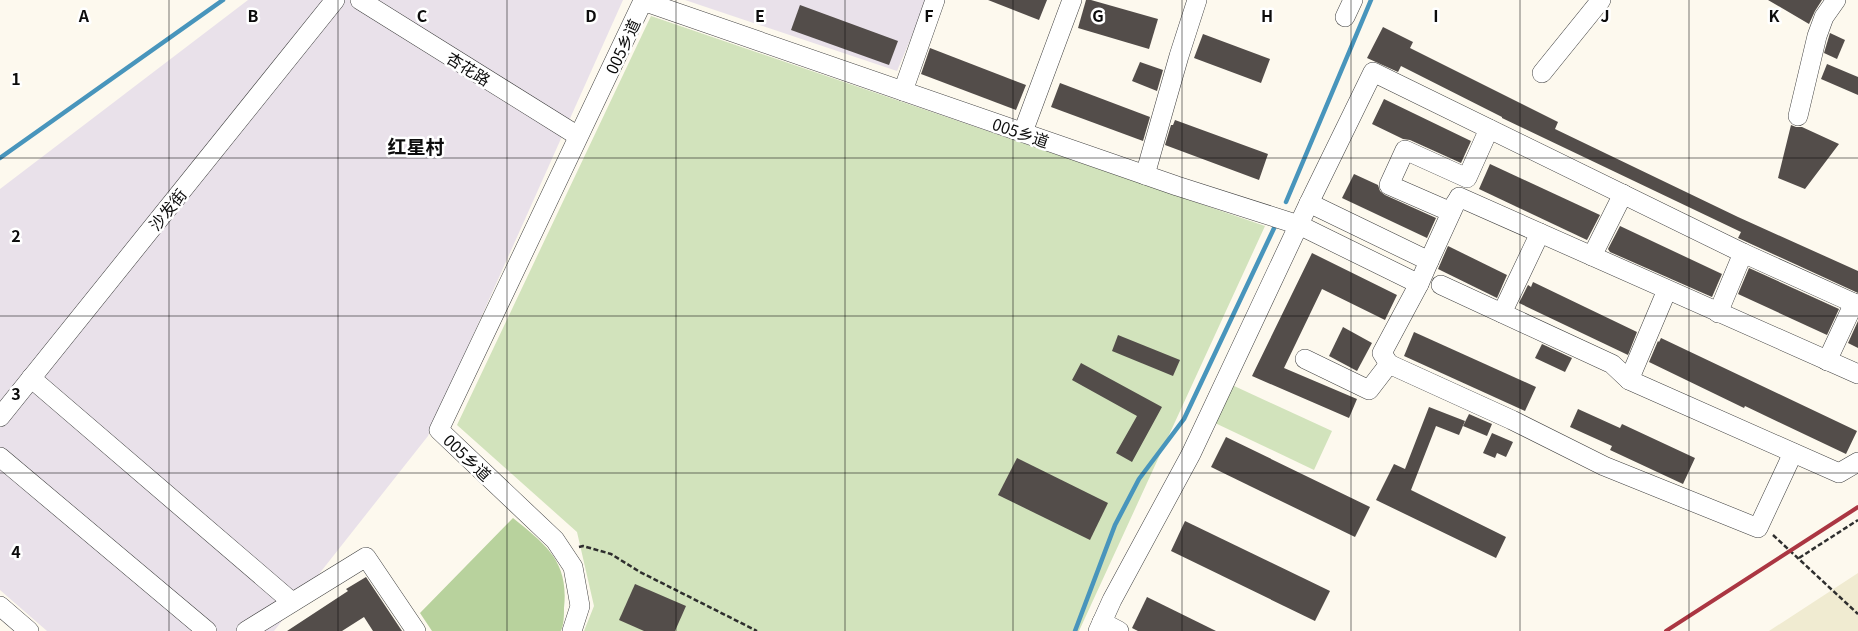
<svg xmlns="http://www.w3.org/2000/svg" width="1858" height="631" font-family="Georgia,'Noto Sans SC',serif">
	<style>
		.industrial { fill: #e9e1ea }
		.farmland { fill: #f0ebd1 }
		.green { fill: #d2e3bc }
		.forest { fill: #b8d29d }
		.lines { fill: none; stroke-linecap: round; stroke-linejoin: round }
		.stream { stroke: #4895bc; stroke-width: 4.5 }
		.building { fill: #534d4a }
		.minor-casing { stroke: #3f3f3f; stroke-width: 20 }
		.path { stroke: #2e2e2e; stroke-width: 2.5; stroke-dasharray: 5 2.5; stroke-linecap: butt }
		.minor { stroke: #fff; stroke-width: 19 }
		.rail { stroke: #ab3642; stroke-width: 4 }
		.grid { fill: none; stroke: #0c0c0c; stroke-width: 1; stroke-opacity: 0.55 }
		.labels { text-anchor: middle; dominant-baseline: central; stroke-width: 5; stroke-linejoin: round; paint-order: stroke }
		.street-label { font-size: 16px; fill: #0c0c0c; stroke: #fff }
		.quarter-label { font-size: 19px; font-weight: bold; fill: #0c0c0c; stroke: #fff }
		.grid-label { font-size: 16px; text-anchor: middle; font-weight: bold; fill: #0c0c0c; stroke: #fff; stroke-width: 5; stroke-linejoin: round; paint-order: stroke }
	</style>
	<rect width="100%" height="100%" fill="#fdf9ee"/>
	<!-- industrial -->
	<g class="industrial">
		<path d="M248 0H623L428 436 274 631H47L0 590V189Z"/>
		<path d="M685 0H927L897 71Z"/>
	</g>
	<!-- farmland -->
	<path class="farmland" d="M1858 573V631H1769Z"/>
	<!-- green -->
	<g class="green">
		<path d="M651 16 1265 226 1079 631H584L594 606 577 532 457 425Z"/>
		<path d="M1232 385 1332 431 1314 470 1215 423Z"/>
	</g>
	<!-- forest -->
	<path class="forest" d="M513 518C546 545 569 561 564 608 564 615 564 624 561 631H432L420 613Z"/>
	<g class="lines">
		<!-- stream -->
		<g class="stream">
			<path d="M0 158 223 0"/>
			<path d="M1286 202 1371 0"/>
			<path d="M1075 631 1115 525 1139 479 1184 419 1276 224"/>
		</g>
	</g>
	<!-- building -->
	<g class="building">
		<path d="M988 0H1047L1039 20Z"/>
		<path d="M1086 0H1091L1158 19 1149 49 1078 28Z"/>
		<path d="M1768 0H1822L1815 11 1809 24Z"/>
		<path d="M800 5 898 41 889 65 791 30Z"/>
		<path d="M1383 27 1413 42 1410 48 1558 122 1555 129 1738 217 1858 271V293L1738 238 1741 232 1502 118V117L1401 66 1398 72 1367 58Z"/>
		<path d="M1830 33 1845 40 1837 59 1824 53Z"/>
		<path d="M1203 34 1270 59 1261 83 1194 58Z"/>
		<path d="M930 48 1026 85 1016 110 921 74Z"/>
		<path d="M1140 62 1163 70 1157 91 1132 81Z"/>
		<path d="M1827 64 1858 77V95L1821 79Z"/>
		<path d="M1060 83 1150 117 1143 141 1051 107Z"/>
		<path d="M1384 99 1471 141 1461 163 1410 140 1403 139 1372 124Z"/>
		<path d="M1175 120 1268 154 1259 180 1165 145 1171 125H1173Z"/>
		<path d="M1791 125 1796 127H1802L1839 144 1805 189 1778 178Z"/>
		<path d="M1490 164 1600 215 1587 240 1479 189Z"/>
		<path d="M1354 174 1378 185 1380 191 1385 195 1436 218 1427 238 1342 198Z"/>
		<path d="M1620 226 1722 274 1712 297 1610 252 1608 249Z"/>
		<path d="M1448 246 1507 275 1497 298 1438 269Z"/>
		<path d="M1312 253 1397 295 1385 320 1322 289 1284 368 1357 399 1349 418 1252 376Z"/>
		<path d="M1749 268 1839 309 1827 335 1738 294Z"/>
		<path d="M1533 282 1637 332 1628 355 1519 303 1528 285 1531 287Z"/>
		<path d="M1858 321V348L1848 343Z"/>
		<path d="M1343 327 1372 343 1357 371 1329 356Z"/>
		<path d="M1414 332 1536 387 1525 411 1404 356Z"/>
		<path d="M1118 335 1180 360 1173 376 1112 351Z"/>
		<path d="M1661 338 1857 431 1846 454 1745 406 1744 408 1649 362 1658 341 1659 342Z"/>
		<path d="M1542 344 1572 358 1565 372 1535 358Z"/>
		<path d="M1081 363 1162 407 1132 462 1116 453 1137 416 1072 380Z"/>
		<path d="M1429 407 1465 421 1459 435 1436 426 1411 490 1506 537 1496 558 1376 500 1394 464 1405 469Z"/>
		<path d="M1578 409 1620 428 1622 424 1695 458 1683 484 1610 450 1612 446 1570 427Z"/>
		<path d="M1469 414 1492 424 1487 436 1463 426Z"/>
		<path d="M1492 433 1513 442 1506 457 1497 453 1495 458 1483 453Z"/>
		<path d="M1226 437 1370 507 1355 537 1211 467Z"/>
		<path d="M1017 458 1108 503 1090 540 998 495Z"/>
		<path d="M1185 521 1330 591 1315 621 1171 551Z"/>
		<path d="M366 577 402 631H373L364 617 342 631H287L348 591 346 589Z"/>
		<path d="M635 584 686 606 675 631H644L619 620Z"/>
		<path d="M1147 597 1216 631H1138L1132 628Z"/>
	</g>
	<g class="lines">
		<defs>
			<g id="minor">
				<path d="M360 0 578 136"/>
				<path d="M1345 17 1353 0"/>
				<path d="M1542 73 1601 0"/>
				<path d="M903 91 935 0"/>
				<path d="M1798 116 1817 36 1824 17 1836 0"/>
				<path d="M1023 132 1072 0"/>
				<path d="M1145 175 1179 56 1197 0"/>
				<path d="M1459 197 1858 374"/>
				<path d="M1451 212 1389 185 1405 150 1467 178 1489 129"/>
				<path d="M1743 253 1858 305"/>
				<path d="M1592 256 1623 194"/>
				<path d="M1429 261 1456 202"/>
				<path d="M1441 285 1612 364 1629 380 1667 290"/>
				<path d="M1502 313 1540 233"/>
				<path d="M1305 359 1369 390 1389 364 1512 420 1604 466 1758 528 1793 453"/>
				<path d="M1827 361 1854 303"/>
				<path d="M1389 364 1382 353 1419 284"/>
				<path d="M31 378 292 602"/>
				<path d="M1629 380 1839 473 1858 462"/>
				<path d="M0 417 335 0"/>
				<path d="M0 457 207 631"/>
				<path d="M0 606 29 631"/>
				<path d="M1102 622 1119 631"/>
				<path d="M246 631 366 557 416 631"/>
				<path d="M572 631 580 606 573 567 555 540 439 430 643 1 1177 186 1299 225 1419 284 1429 261 1309 203"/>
				<path d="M1098 631 1112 600 1191 454 1309 203 1373 72 1743 253 1718 313"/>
			</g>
		</defs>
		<!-- minor casing -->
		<use href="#minor" class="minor-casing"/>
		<!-- path -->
		<g class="path">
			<path d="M1773 535 1858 614"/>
			<path d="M579 547 583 546 611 554 640 572 757 631"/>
			<path d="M1799 558 1858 520"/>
		</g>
		<!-- minor -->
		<use href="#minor" class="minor"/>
		<!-- rail -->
		<path class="rail" d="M1666 631 1858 507"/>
	</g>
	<!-- grid -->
	<path class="grid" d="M169 0V631M338 0V631M507 0V631M676 0V631M845 0V631M1013 0V631M1182 0V631M1351 0V631M1520 0V631M1689 0V631M0 158H1858M0 316H1858M0 473H1858"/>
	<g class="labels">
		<!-- street labels -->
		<g class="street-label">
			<text transform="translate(622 46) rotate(-65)">005乡道</text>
			<text transform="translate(469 68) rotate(32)">杏花路</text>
			<text transform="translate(1021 132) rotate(19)">005乡道</text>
			<text transform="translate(167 209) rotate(-51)">沙发街</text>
			<text transform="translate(468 457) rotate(44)">005乡道</text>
		</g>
		<!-- quarter labels -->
		<g class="quarter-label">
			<text x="416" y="145">红星村</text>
		</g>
	</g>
	<g class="grid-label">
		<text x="84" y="22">A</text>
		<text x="253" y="22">B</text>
		<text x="422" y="22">C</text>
		<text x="591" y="22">D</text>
		<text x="760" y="22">E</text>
		<text x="929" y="22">F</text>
		<text x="1098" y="22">G</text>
		<text x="1267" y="22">H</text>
		<text x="1436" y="22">I</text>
		<text x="1605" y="22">J</text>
		<text x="1774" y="22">K</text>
		<text x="16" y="85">1</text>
		<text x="16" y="242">2</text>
		<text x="16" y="400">3</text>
		<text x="16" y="558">4</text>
	</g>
</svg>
